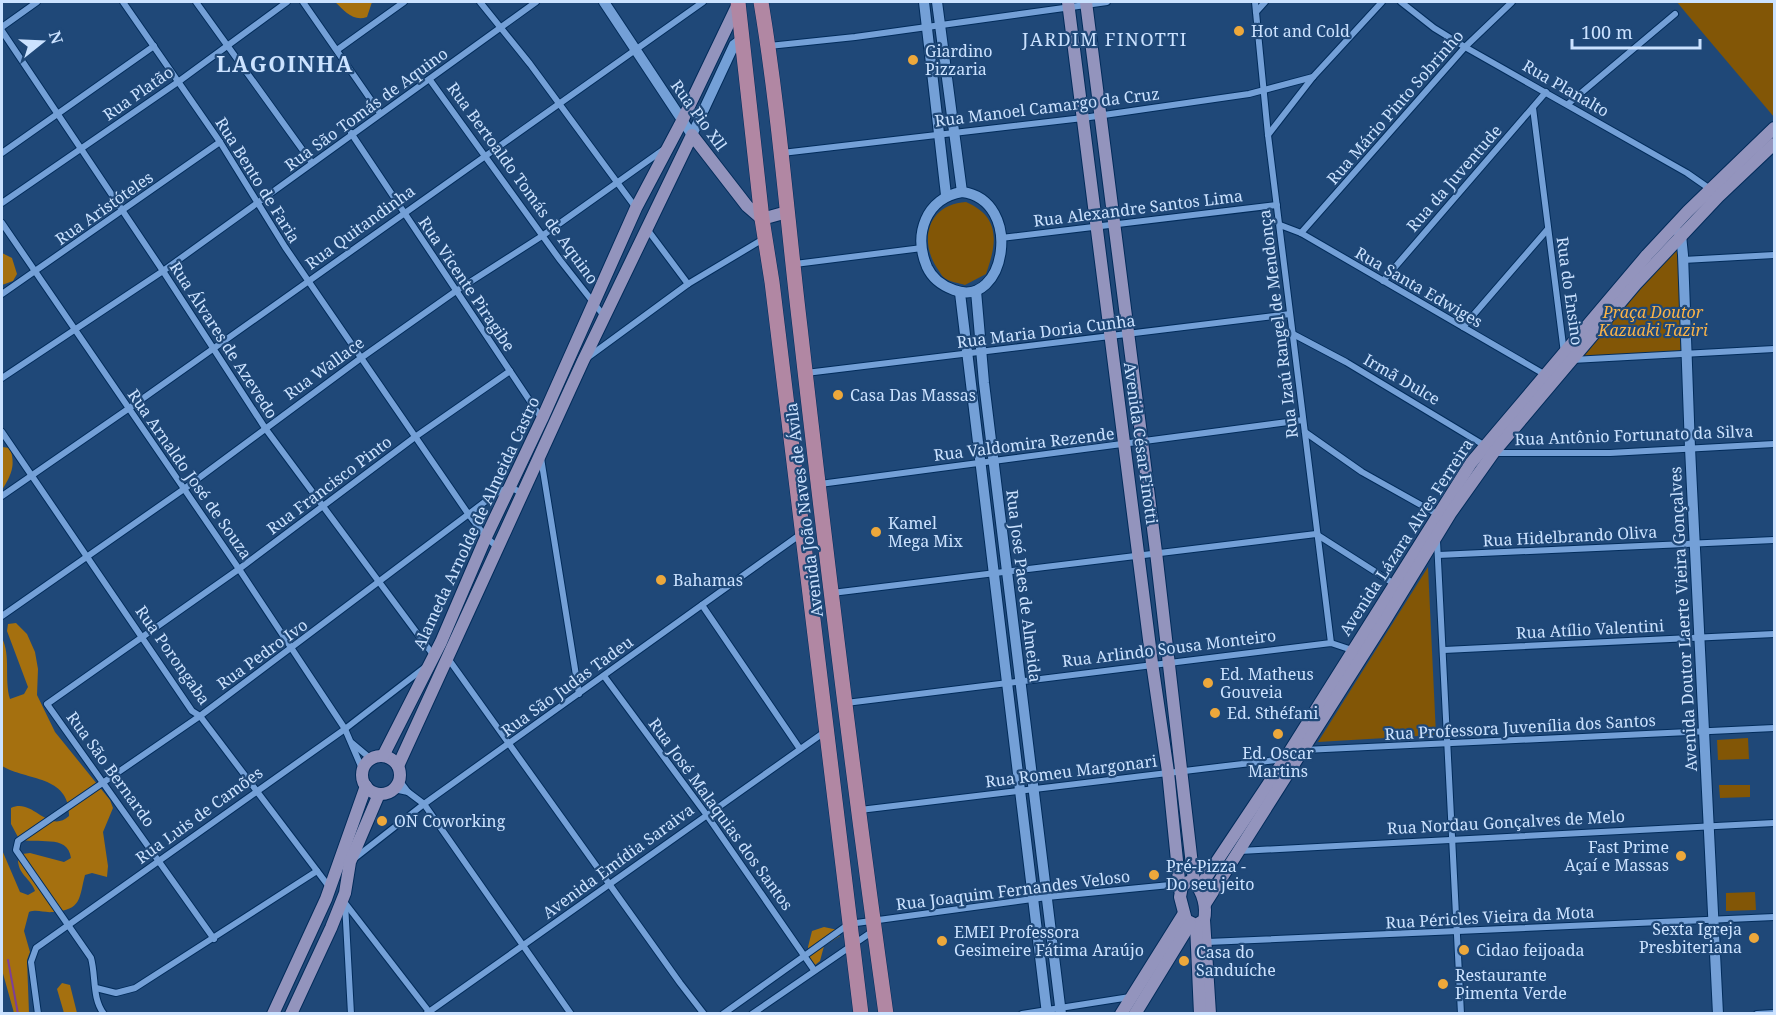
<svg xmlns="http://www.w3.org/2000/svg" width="1776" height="1015" font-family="'Noto Serif',serif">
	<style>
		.green { fill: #825606 }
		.forest { fill: #a5700f }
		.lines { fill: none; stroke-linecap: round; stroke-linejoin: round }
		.stream { stroke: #7d3f98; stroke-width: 2 }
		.minor-casing { stroke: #022c5b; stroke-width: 8 }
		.tertiary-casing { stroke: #022c5b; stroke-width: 12 }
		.secondary-casing { stroke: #022c5b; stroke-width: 14 }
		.primary-casing { stroke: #022c5b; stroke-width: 16 }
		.minor { stroke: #74a0d7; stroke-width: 6 }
		.tertiary { stroke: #74a0d7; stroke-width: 10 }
		.secondary { stroke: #9394bd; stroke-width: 12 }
		.primary { stroke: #b187a3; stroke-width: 15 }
		.poi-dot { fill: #eda83b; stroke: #1f4878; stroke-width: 2 }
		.labels { text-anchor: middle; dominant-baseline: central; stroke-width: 4.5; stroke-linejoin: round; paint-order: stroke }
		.poi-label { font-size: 16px; fill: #cbe2ff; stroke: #1f4878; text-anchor: start }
		.street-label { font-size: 16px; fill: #cbe2ff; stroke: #1f4878 }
		.park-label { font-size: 16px; font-style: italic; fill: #f9b349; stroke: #1f4878 }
		.neighbourhood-label { font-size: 18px; letter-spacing: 1.5px; fill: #cbe2ff; stroke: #1f4878 }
		.district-label { font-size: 22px; font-weight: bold; letter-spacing: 1.5px; fill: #cbe2ff; stroke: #1f4878 }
	</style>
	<rect width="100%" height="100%" fill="#1f4878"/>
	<!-- green -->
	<g class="green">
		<path d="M1677 2H1774V117L1686 13Z"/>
		<path d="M966 202C1001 217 997 243 986 274L965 285C959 283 951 282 946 279 942 277 940 272 937 268 918 239 929 204 966 202Z"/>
		<path d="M1683 236 1686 353 1574 362Z"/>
		<path d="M1428 567 1436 735 1318 742Z"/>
		<path d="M1748 738 1749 759 1718 760 1717 740Z"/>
		<path d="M1719 785H1750V797L1720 798Z"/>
		<path d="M1755 892 1756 910 1726 911V893Z"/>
	</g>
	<!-- forest -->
	<g class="forest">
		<path d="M335 2H372L367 17C353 22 345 11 335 2Z"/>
		<path d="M2 253 12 258 17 274 13 281 2 285Z"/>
		<path d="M2 447 10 448C16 466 11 475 2 490Z"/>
		<path d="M16 623 27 634 35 652 38 669 37 695 55 732 110 800 113 808 103 832 108 866 107 877 92 873 85 875C79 898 82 910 53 912 43 913 38 909 29 912L24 931 30 952 27 960 29 1013H14L2 970V850L20 892 28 895 35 891C31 879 19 875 18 861L22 854 30 853 64 862 71 858C68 833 36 845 19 839L11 824V808C33 797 48 835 69 816 70 775 27 781 2 766V638C11 656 4 679 10 699L24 694 28 687 7 631 8 624Z"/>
		<path d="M824 927 838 930 840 936 824 946 820 961 815 965 808 959V947L812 931Z"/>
		<path d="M62 983 70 985 77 1013H64L57 989Z"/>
	</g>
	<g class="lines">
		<!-- stream -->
		<path class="stream" d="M8 960 18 1014"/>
		<defs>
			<g id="minor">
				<path d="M123 2 220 142 285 247 469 515 486 537 497 547"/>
				<path d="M196 2 312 163"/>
				<path d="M303 2 380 113"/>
				<path d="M480 2 530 64 636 208"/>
				<path d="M1255 2 1268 135 1331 643"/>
				<path d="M1401 2 1434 28 1465 47 1687 173 1710 189"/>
				<path d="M1256 12 1265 2"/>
				<path d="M2 27 37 2"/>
				<path d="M2 31 163 271 265 428 434 656"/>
				<path d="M769 46 855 37 1107 2"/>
				<path d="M337 50 404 2"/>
				<path d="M430 80 560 260 604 316"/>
				<path d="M1568 104 1675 14"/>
				<path d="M1533 108 1564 353"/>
				<path d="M351 133 542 419"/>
				<path d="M1268 135 1313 77 1382 2"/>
				<path d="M2 153 154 46"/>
				<path d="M782 153 1083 118 1249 94 1313 77"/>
				<path d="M2 203 178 82 287 2"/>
				<path d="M2 223 239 569 345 729 363 771"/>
				<path d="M1280 225 1301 233 1544 374"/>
				<path d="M647 229 688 284"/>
				<path d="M1301 233 1465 47 1512 2"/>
				<path d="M1001 238 1277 205"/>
				<path d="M1683 260 1774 255"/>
				<path d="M795 264 922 248"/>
				<path d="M1383 281 1546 92"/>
				<path d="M2 294 220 142"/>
				<path d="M1463 327 1547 230"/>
				<path d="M1293 334 1346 362 1487 447"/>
				<path d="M587 358 688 284 765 238"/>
				<path d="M1572 360 1774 349"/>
				<path d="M806 373 1290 314"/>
				<path d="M2 378 163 271 536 2"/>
				<path d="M2 432 192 711 200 716 330 888"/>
				<path d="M1305 432 1362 472 1437 514"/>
				<path d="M1495 453H1610L1774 444"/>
				<path d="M541 458 579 694"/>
				<path d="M820 484 1303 420"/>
				<path d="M2 496 128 409 703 2"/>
				<path d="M1437 541 1461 1014"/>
				<path d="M1438 555 1774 540"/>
				<path d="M832 593 1316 534 1396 585"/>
				<path d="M702 605 800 749"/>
				<path d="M2 616 184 489 361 358 456 291 542 236 663 150"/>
				<path d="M1444 650 1774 634"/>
				<path d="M447 657 680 983 704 1014"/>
				<path d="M604 676 706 814 814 970"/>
				<path d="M846 703 1331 643 1352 650"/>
				<path d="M352 743 371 759"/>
				<path d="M1304 750 1774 728"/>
				<path d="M399 780 408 792 424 804 571 1014"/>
				<path d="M394 789 408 792"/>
				<path d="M860 810 1284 759"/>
				<path d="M1240 851 1774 823"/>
				<path d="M355 858 424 804 801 534"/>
				<path d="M345 903 430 1013"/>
				<path d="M345 903 351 1014"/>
				<path d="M214 939 47 704 239 569 415 437 510 371"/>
				<path d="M1207 942 1774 917"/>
				<path d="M96 988 116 993 135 988 317 871"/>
				<path d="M38 1014 31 962 36 948 345 729 424 668"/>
				<path d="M104 1014C92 999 96 976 91 958L16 850 18 841 200 716 498 492 510 487 522 493"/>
				<path d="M426 1014 826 731"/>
				<path d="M723 1014 849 924 1047 897 1180 884"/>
				<path d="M752 1014 873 931"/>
				<path d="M1022 1014 1130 997"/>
				<path d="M1757 1014 1774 1013"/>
			</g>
			<g id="tertiary">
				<path d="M604 2 692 135 734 45 742 39"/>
				<path d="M924 2 946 195"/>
				<path d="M937 2 962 192"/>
				<path d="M962 192C1024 200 1006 310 954 290 943 286 932 278 927 267 913 234 926 198 962 192Z"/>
				<path d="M1679 233 1681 235 1683 255 1690 448 1718 1014"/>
				<path d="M976 291 984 383 1061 1014"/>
				<path d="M960 293 1047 1014"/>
			</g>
			<g id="secondary">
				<path d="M1068 2 1152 663 1168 772 1180 890"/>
				<path d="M1086 2 1156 552 1194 882"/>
				<circle cx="381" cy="775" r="19"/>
				<path d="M383 756 441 642 486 537 542 419 636 208 682 121 738 4"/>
				<path d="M398 766 583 361 692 135 747 206 762 219 787 212"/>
				<path d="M1188 882H1194C1203 892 1207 907 1204 920L1196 925 1186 920 1180 897 1182 886Z"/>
				<path d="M1199 888 1285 759 1471 463 1647 255 1688 211 1774 128"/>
				<path d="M1205 904 1384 622 1450 514 1494 452 1636 284 1718 197 1774 144"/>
				<path d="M1204 920 1210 1014"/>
				<path d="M1196 925 1200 1014"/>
				<path d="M273 1014 326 899 366 786"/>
				<path d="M291 1014 331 928 345 893 350 862 379 794"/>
				<path d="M1121 1014 1183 915"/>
				<path d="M1135 1014 1190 924"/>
			</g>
			<g id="primary">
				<path d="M738 2 762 219 772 282 861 1014"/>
				<path d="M761 2C779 110 787 218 800 327 826 556 854 785 886 1014"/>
			</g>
		</defs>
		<!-- minor casing -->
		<use href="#minor" class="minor-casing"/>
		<!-- tertiary casing -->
		<use href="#tertiary" class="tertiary-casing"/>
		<!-- secondary casing -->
		<use href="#secondary" class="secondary-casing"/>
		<!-- primary casing -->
		<use href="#primary" class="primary-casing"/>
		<!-- minor -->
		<use href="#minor" class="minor"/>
		<!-- tertiary -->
		<use href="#tertiary" class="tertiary"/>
		<!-- secondary -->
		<use href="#secondary" class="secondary"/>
		<!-- primary -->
		<use href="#primary" class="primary"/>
	</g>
	<!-- markers -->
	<g class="poi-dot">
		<circle cx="1239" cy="31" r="6"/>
		<circle cx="913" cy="60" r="6"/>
		<circle cx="838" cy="395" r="6"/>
		<circle cx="876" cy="532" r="6"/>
		<circle cx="661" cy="580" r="6"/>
		<circle cx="1208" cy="683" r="6"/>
		<circle cx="1215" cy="713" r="6"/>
		<circle cx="1278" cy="734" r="6"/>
		<circle cx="382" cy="821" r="6"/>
		<circle cx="1681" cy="856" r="6"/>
		<circle cx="1154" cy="875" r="6"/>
		<circle cx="1754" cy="938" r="6"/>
		<circle cx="942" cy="941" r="6"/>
		<circle cx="1464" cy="950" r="6"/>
		<circle cx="1184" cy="961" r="6"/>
		<circle cx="1443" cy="984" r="6"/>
	</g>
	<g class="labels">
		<!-- poi labels -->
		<g class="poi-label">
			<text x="1251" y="31">Hot and Cold</text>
			<text x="925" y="51">Giardino<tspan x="925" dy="18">Pizzaria</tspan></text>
			<text x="850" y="395">Casa Das Massas</text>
			<text x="888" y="523">Kamel<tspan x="888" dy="18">Mega Mix</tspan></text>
			<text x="673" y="580">Bahamas</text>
			<text x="1220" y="674">Ed. Matheus<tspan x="1220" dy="18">Gouveia</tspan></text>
			<text x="1227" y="713">Ed. Sthéfani</text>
			<text x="1278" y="753" text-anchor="middle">Ed. Oscar<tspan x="1278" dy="18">Martins</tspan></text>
			<text x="394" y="821">ON Coworking</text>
			<text x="1669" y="847" text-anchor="end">Fast Prime<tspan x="1669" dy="18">Açaí e Massas</tspan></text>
			<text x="1166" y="866">Pré-Pizza -<tspan x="1166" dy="18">Do seu jeito</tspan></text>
			<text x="1742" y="929" text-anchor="end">Sexta Igreja<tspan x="1742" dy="18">Presbiteriana</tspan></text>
			<text x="954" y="932">EMEI Professora<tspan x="954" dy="18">Gesimeire Fátima Araújo</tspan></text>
			<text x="1476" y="950">Cidao feijoada</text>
			<text x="1196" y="952">Casa do<tspan x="1196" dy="18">Sanduíche</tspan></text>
			<text x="1455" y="975">Restaurante<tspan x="1455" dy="18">Pimenta Verde</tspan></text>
		</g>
		<!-- street labels -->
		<g class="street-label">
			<text transform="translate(1566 88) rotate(30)">Rua Planalto</text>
			<text transform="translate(138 93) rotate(-35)">Rua Platão</text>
			<text transform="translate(1047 107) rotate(-7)">Rua Manoel Camargo da Cruz</text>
			<text transform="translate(1395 107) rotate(-49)">Rua Mário Pinto Sobrinho</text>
			<text transform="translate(366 109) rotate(-36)">Rua São Tomás de Aquino</text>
			<text transform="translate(699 115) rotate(54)">Rua Pio Xll</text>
			<text transform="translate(1454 178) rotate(-49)">Rua da Juventude</text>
			<text transform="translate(258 180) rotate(58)">Rua Bento de Faria</text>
			<text transform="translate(523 183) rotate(54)">Rua Bertoaldo Tomás de Aquino</text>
			<text transform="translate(104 208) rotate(-35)">Rua Aristóteles</text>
			<text transform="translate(1138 208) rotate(-7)">Rua Alexandre Santos Lima</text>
			<text transform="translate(360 227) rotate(-36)">Rua Quitandinha</text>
			<text transform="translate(467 284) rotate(56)">Rua Vicente Piragibe</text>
			<text transform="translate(1419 287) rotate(30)">Rua Santa Edwiges</text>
			<text transform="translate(1570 291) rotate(82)">Rua do Ensino</text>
			<text transform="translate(1278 324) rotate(-97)">Rua Izaú Rangel de Mendonça</text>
			<text transform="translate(1046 331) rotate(-7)">Rua Maria Doria Cunha</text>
			<text transform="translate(224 340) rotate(57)">Rua Álvares de Azevedo</text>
			<text transform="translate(324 368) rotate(-36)">Rua Wallace</text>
			<text transform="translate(1402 379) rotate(30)">Irmã Dulce</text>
			<text transform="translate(1634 435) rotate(-2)">Rua Antônio Fortunato da Silva</text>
			<text transform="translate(1141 443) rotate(82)">Avenida César Finotti</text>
			<text transform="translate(1024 444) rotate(-7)">Rua Valdomira Rezende</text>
			<text transform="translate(190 474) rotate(55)">Rua Arnaldo José de Souza</text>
			<text transform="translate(329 485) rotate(-37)">Rua Francisco Pinto</text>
			<text transform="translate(804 510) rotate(-97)">Avenida João Naves de Ávila</text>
			<text transform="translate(476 523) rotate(-65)">Alameda Arnolde de Almeida Castro</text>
			<text transform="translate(1570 536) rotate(-3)">Rua Hidelbrando Oliva</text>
			<text transform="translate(1406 537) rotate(-57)">Avenida Lázara Alves Ferreira</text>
			<text transform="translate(1024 586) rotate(83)">Rua José Paes de Almeida</text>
			<text transform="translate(1683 619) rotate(-93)">Avenida Doutor Laerte Vieira Gonçalves</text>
			<text transform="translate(1590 629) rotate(-3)">Rua Atílio Valentini</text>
			<text transform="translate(1169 648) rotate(-7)">Rua Arlindo Sousa Monteiro</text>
			<text transform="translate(262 654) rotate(-36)">Rua Pedro Ivo</text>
			<text transform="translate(173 655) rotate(55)">Rua Porongaba</text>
			<text transform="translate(567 686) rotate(-36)">Rua São Judas Tadeu</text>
			<text transform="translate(1520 727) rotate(-3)">Rua Professora Juvenília dos Santos</text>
			<text transform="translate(111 769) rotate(54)">Rua São Bernardo</text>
			<text transform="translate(1071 771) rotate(-7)">Rua Romeu Margonari</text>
			<text transform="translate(721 814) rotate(54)">Rua José Malaquias dos Santos</text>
			<text transform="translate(199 815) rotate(-36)">Rua Luis de Camões</text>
			<text transform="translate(1506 822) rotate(-3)">Rua Nordau Gonçalves de Melo</text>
			<text transform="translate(618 861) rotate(-36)">Avenida Emídia Saraiva</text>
			<text transform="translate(1013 890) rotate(-7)">Rua Joaquim Fernandes Veloso</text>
			<text transform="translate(1490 917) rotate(-3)">Rua Péricles Vieira da Mota</text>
		</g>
		<!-- park labels -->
		<g class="park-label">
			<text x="1653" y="312">Praça Doutor<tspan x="1653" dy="18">Kazuaki Taziri</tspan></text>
		</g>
		<!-- neighbourhood labels -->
		<g class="neighbourhood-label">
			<text x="1105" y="39">JARDIM FINOTTI</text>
		</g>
		<!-- district labels -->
		<g class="district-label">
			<text x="285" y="63">LAGOINHA</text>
		</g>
	</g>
	<!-- border -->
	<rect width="1776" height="1015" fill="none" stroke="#cbe2ff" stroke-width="6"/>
	<!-- north arrow -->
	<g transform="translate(42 42) rotate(72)" stroke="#1f4878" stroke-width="4.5" paint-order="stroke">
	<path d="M0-4.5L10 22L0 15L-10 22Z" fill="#cbe2ff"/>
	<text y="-9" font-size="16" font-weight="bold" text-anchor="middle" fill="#cbe2ff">N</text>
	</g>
	<!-- scale -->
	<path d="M1572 39v9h128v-9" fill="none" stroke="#cbe2ff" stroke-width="3"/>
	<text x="1581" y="39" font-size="18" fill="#cbe2ff" stroke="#1f4878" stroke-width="4.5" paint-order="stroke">100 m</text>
</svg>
